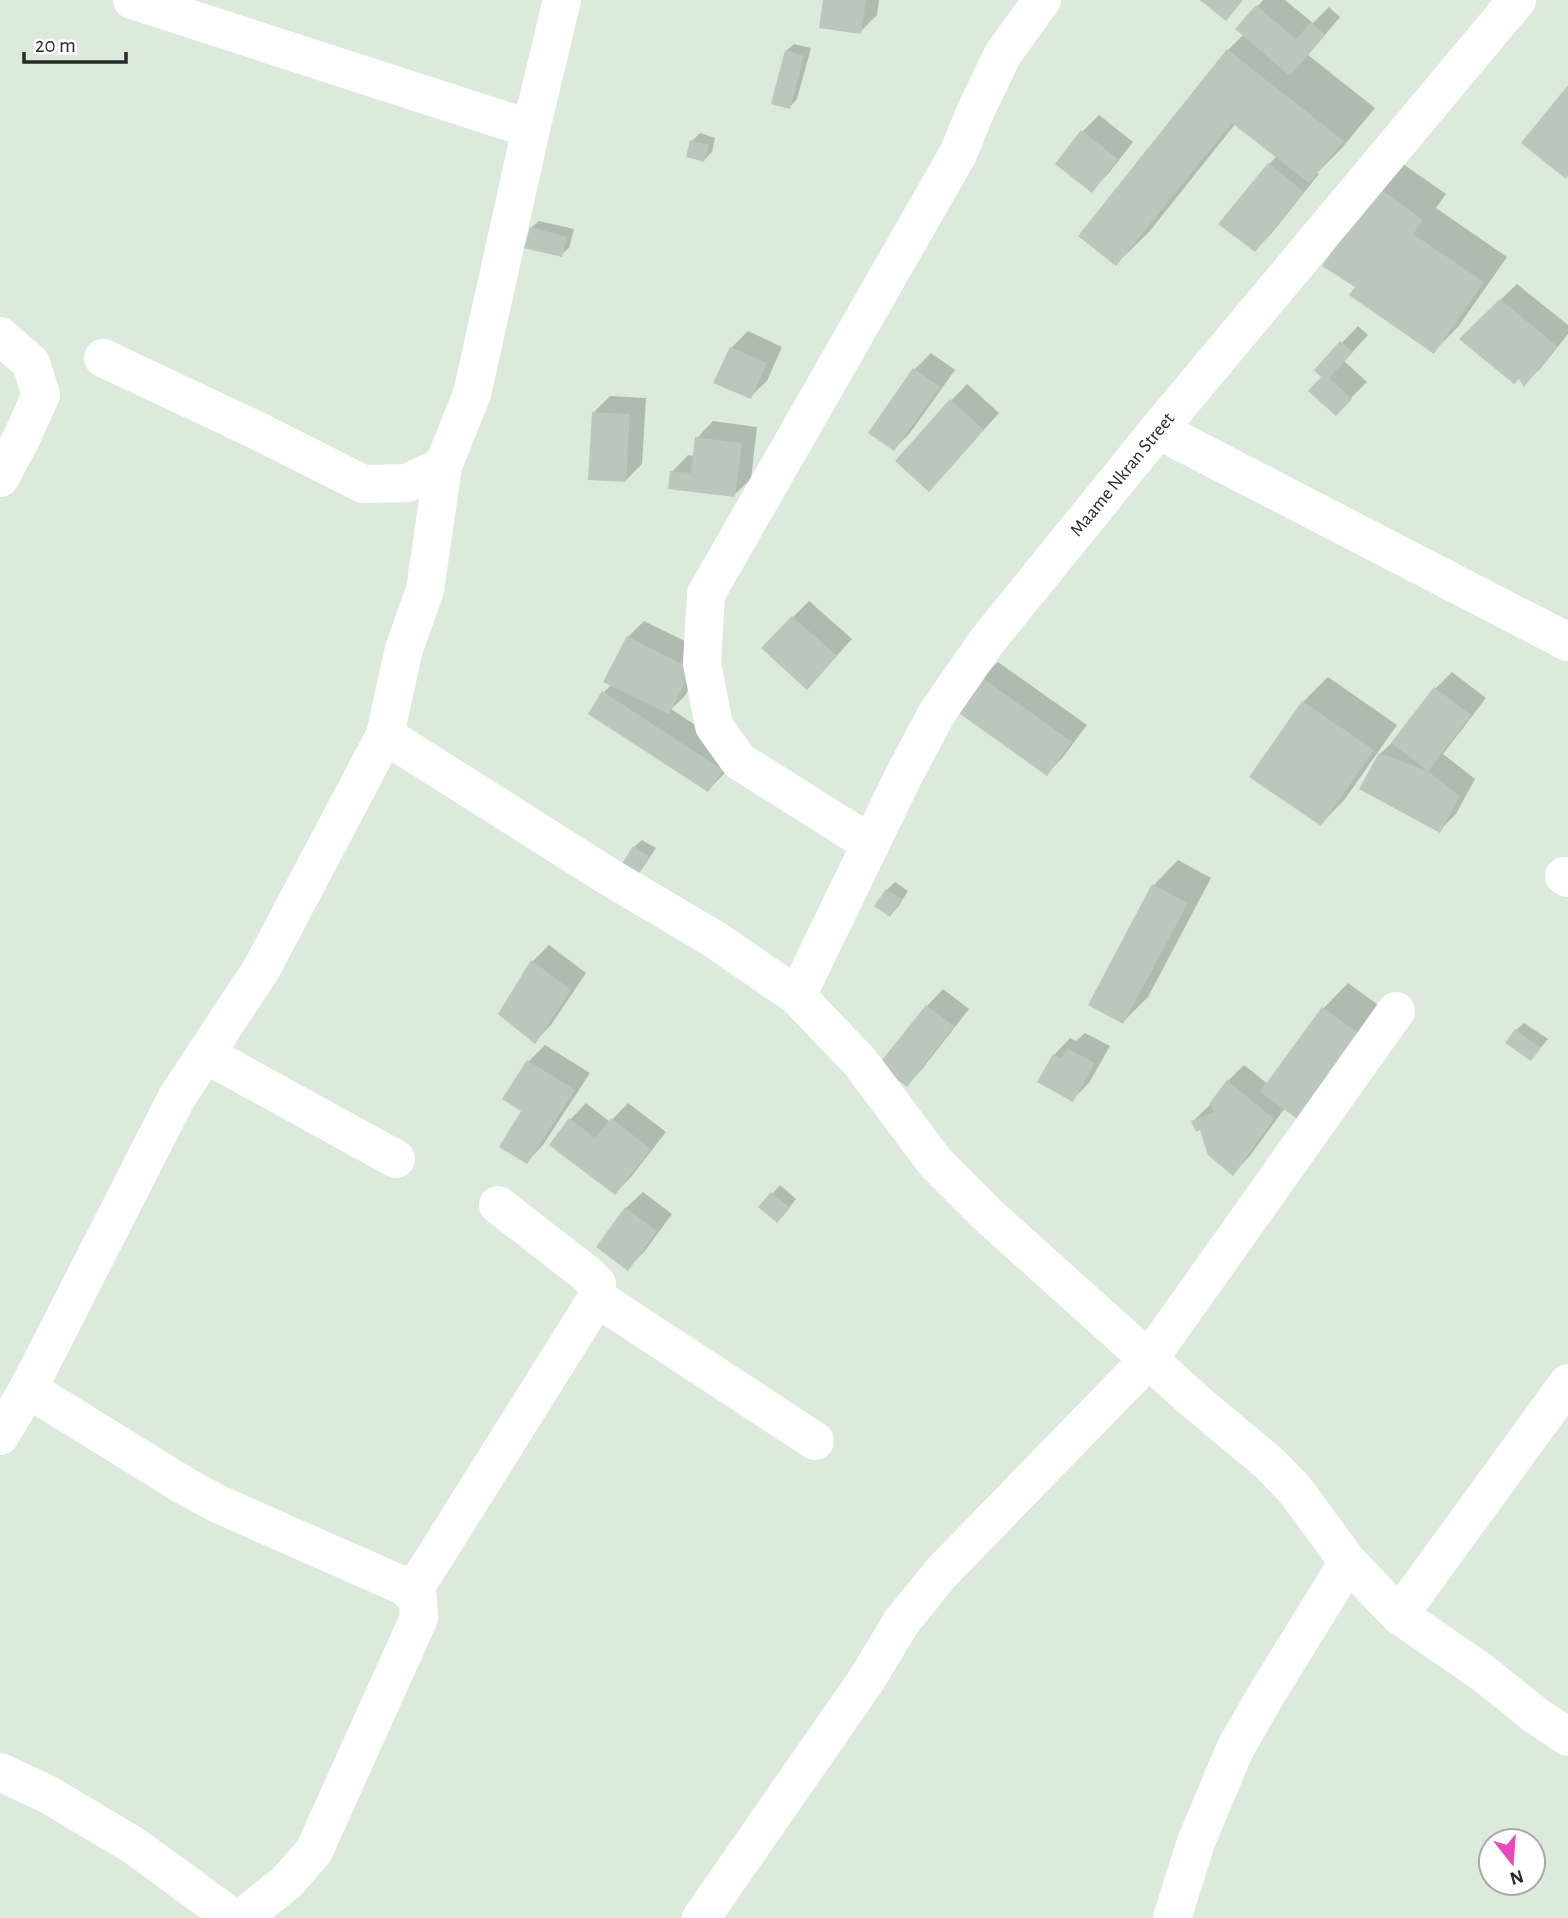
<svg xmlns="http://www.w3.org/2000/svg" width="1568" height="1918" font-family="'Alegreya Sans',sans-serif">
	<style>
		.shadow { fill: #0003 }
		.building { fill: #bbc6bc }
		.lines { fill: none; stroke-linecap: round; stroke-linejoin: round }
		.minor { stroke: #fff; stroke-width: 38 }
		.labels { text-anchor: middle; dominant-baseline: central; stroke-width: 5; stroke-linejoin: round; paint-order: stroke }
		.street-label { font-size: 19px; fill: #292929; stroke: #fff }
	</style>
	<rect width="100%" height="100%" fill="#dceadc"/>
	<!-- shadow -->
	<g class="shadow">
		<path d="M825 0H879L877 15 860 32Z"/>
		<path d="M1263 0H1285L1313 23 1329 7 1340 17 1308 55 1375 108 1341 149 1317 173 1319 174 1271 234 1255 250 1269 164 1277 156 1236 123 1149 232 1116 264 1080 236 1228 50 1244 34 1238 29Z"/>
		<path d="M794 44 811 48 797 99 790 107 786 51Z"/>
		<path d="M1099 115 1133 142 1108 174 1091 190 1083 131Z"/>
		<path d="M700 133 715 138 712 152 704 160 692 141Z"/>
		<path d="M1403 164 1446 194 1436 208 1507 257 1458 327 1434 351 1357 287 1325 265Z"/>
		<path d="M539 221 574 229 569 248 561 255 531 228Z"/>
		<path d="M1517 284 1568 325V334L1540 369 1524 384 1519 377 1461 338Z"/>
		<path d="M1358 326 1368 335 1344 361 1367 382 1336 413 1323 377 1316 370Z"/>
		<path d="M748 331 782 347 767 381 750 397 731 348Z"/>
		<path d="M931 353 955 370 910 433 894 449 914 370Z"/>
		<path d="M967 384 999 413 945 473 951 401Z"/>
		<path d="M610 396 646 398 642 464 626 480 594 412Z"/>
		<path d="M713 421 757 427 751 479 734 495 672 472 688 455 695 456 697 438Z"/>
		<path d="M809 601 852 639 823 671 793 617Z"/>
		<path d="M644 621 707 652 685 696 671 709 738 753 724 774 708 790 604 692 612 684 628 637Z"/>
		<path d="M998 662 1087 725 1063 757 1047 774 982 678Z"/>
		<path d="M1452 672 1486 698 1443 754 1475 779 1456 814 1439 831 1380 754 1397 738 1435 689Z"/>
		<path d="M1328 677 1397 725 1345 799 1321 824 1303 702Z"/>
		<path d="M642 840 656 848 642 869 635 877 634 847Z"/>
		<path d="M1178 860 1211 878 1148 997 1123 1022 1090 1005 1154 885Z"/>
		<path d="M895 882 908 891 898 907 890 915 887 890Z"/>
		<path d="M549 945 586 973 551 1025 535 1041 500 1014 533 961Z"/>
		<path d="M1348 983 1385 1010 1285 1108 1249 1157 1233 1174 1202 1128 1193 1121 1210 1105 1228 1081 1244 1065 1268 1084 1324 1008Z"/>
		<path d="M943 989 969 1009 923 1068 907 1085 881 1064 927 1006Z"/>
		<path d="M1524 1023 1548 1039 1538 1051 1516 1030Z"/>
		<path d="M1085 1033 1110 1046 1089 1083 1072 1100 1039 1081 1054 1055 1070 1038 1076 1041Z"/>
		<path d="M545 1045 590 1073 543 1145 527 1162 524 1111 529 1061Z"/>
		<path d="M586 1103 610 1122 628 1103 666 1132 631 1177 615 1193 570 1120Z"/>
		<path d="M780 1185 796 1199 785 1213 761 1207Z"/>
		<path d="M643 1192 672 1214 644 1252 628 1268 626 1208Z"/>
	</g>
	<!-- building -->
	<g class="building">
		<path d="M823 0H866L861 34 819 28Z"/>
		<path d="M1200 0H1243L1226 21Z"/>
		<path d="M1256 5 1296 39 1311 22 1325 35 1290 76 1235 29Z"/>
		<path d="M1227 49 1344 141 1309 183 1232 123 1116 266 1078 236Z"/>
		<path d="M785 50 804 56 790 109 771 104Z"/>
		<path d="M1568 85V176L1566 179 1521 143Z"/>
		<path d="M1081 130 1118 159 1092 193 1055 164Z"/>
		<path d="M690 140 709 145 704 162 686 157Z"/>
		<path d="M1268 163 1304 192 1255 252 1218 224Z"/>
		<path d="M1377 187 1423 220 1413 234 1484 282 1434 354 1349 295 1355 287 1322 266Z"/>
		<path d="M530 227 567 237 562 257 524 248Z"/>
		<path d="M1500 299 1557 346 1524 387 1519 379 1514 384 1459 339Z"/>
		<path d="M1340 341 1353 352 1329 378 1352 399 1336 416 1308 391 1321 377 1314 370Z"/>
		<path d="M730 347 767 363 751 399 713 383Z"/>
		<path d="M913 368 940 387 894 451 868 433Z"/>
		<path d="M950 399 984 430 929 492 895 461Z"/>
		<path d="M592 412 630 414 626 482 588 480Z"/>
		<path d="M695 437 742 443 735 497 668 489 670 471 691 473Z"/>
		<path d="M792 616 837 656 807 690 761 648Z"/>
		<path d="M627 636 692 669 669 714 603 682Z"/>
		<path d="M981 677 1072 742 1047 776 956 711Z"/>
		<path d="M1434 687 1471 715 1428 771 1460 796 1440 833 1359 789 1379 753 1428 771 1391 743Z"/>
		<path d="M602 691 723 770 708 792 588 714Z"/>
		<path d="M1302 701 1374 750 1321 826 1249 777Z"/>
		<path d="M633 846 649 856 635 879 619 869Z"/>
		<path d="M1152 884 1188 903 1123 1024 1088 1005Z"/>
		<path d="M886 889 902 899 890 917 874 906Z"/>
		<path d="M531 960 571 990 535 1044 498 1014Z"/>
		<path d="M926 1005 954 1026 907 1087 878 1065Z"/>
		<path d="M1322 1007 1362 1036 1300 1121 1260 1092Z"/>
		<path d="M1515 1029 1541 1048 1531 1061 1505 1043Z"/>
		<path d="M1067 1048 1095 1063 1073 1102 1037 1082 1053 1054 1061 1059Z"/>
		<path d="M527 1060 575 1090 527 1164 499 1147 521 1111 502 1099Z"/>
		<path d="M1227 1080 1274 1119 1233 1176 1208 1155 1200 1130 1196 1132 1191 1121 1215 1112 1209 1104Z"/>
		<path d="M569 1118 595 1138 611 1118 651 1149 615 1195 549 1145Z"/>
		<path d="M771 1192 790 1208 777 1223 758 1207Z"/>
		<path d="M625 1207 657 1231 628 1271 596 1247Z"/>
	</g>
	<g class="lines">
		<!-- minor -->
		<g class="minor">
			<path d="M132 0 531 129"/>
			<path d="M0 336 31 363 41 395 21 439 0 478"/>
			<path d="M103 358 256 430 363 484 407 483 443 466"/>
			<path d="M1158 430 1568 642"/>
			<path d="M385 735 606 875 714 939 797 996 860 1062 935 1162 990 1217 1197 1403 1270 1464 1295 1490 1348 1562 1399 1615 1483 1673 1534 1714 1568 1737"/>
			<path d="M871 844 739 761 714 726 702 663 706 594 958 154 976 110 1003 54 1042 0"/>
			<path d="M1564 876 1568 878"/>
			<path id="s1" d="M797 996 904 775 937 713 987 641 1158 430 1517 0"/>
			<path d="M205 1054 396 1159"/>
			<path d="M597 1298 815 1441"/>
			<path d="M28 1389 185 1486 218 1504 404 1586 418 1599 419 1618 314 1851 287 1882 242 1918"/>
			<path d="M0 1436 28 1389 177 1097 262 968 385 735 404 649 425 590 443 466 472 394 531 129 562 0"/>
			<path d="M412 1593 597 1298V1284L587 1274 498 1205"/>
			<path d="M1399 1615 1568 1383"/>
			<path d="M0 1772 47 1794 133 1845 233 1918"/>
			<path d="M701 1918 867 1679 902 1621 942 1572 1149 1359 1396 1011"/>
			<path d="M1172 1918 1196 1842 1235 1749 1266 1695 1348 1562"/>
		</g>
	</g>
	<g class="labels">
		<!-- street labels -->
		<g class="street-label">
			<text stroke="none"><textPath href="#s1" startOffset="618">Maame Nkran Street</textPath></text>
		</g>
	</g>
	<!-- north arrow -->
	<g transform="translate(1512 1862) rotate(163)"><circle r="33" fill="#ffffff" stroke="#a9a9a9" stroke-width="2"/>
	<path d="M0-5L12 26L0 18L-12 26Z" fill="#ec47bb"/>
	<text y="-10" font-size="19" font-weight="bold" text-anchor="middle" fill="#292929">N</text>
	</g>
	<!-- scale -->
	<path d="M24 52v10h102v-10" fill="none" stroke="#292929" stroke-width="3.5"/>
	<text x="35" y="52" font-size="21" fill="#292929" stroke="#ffffff" stroke-width="5" paint-order="stroke">20 m</text>
</svg>
